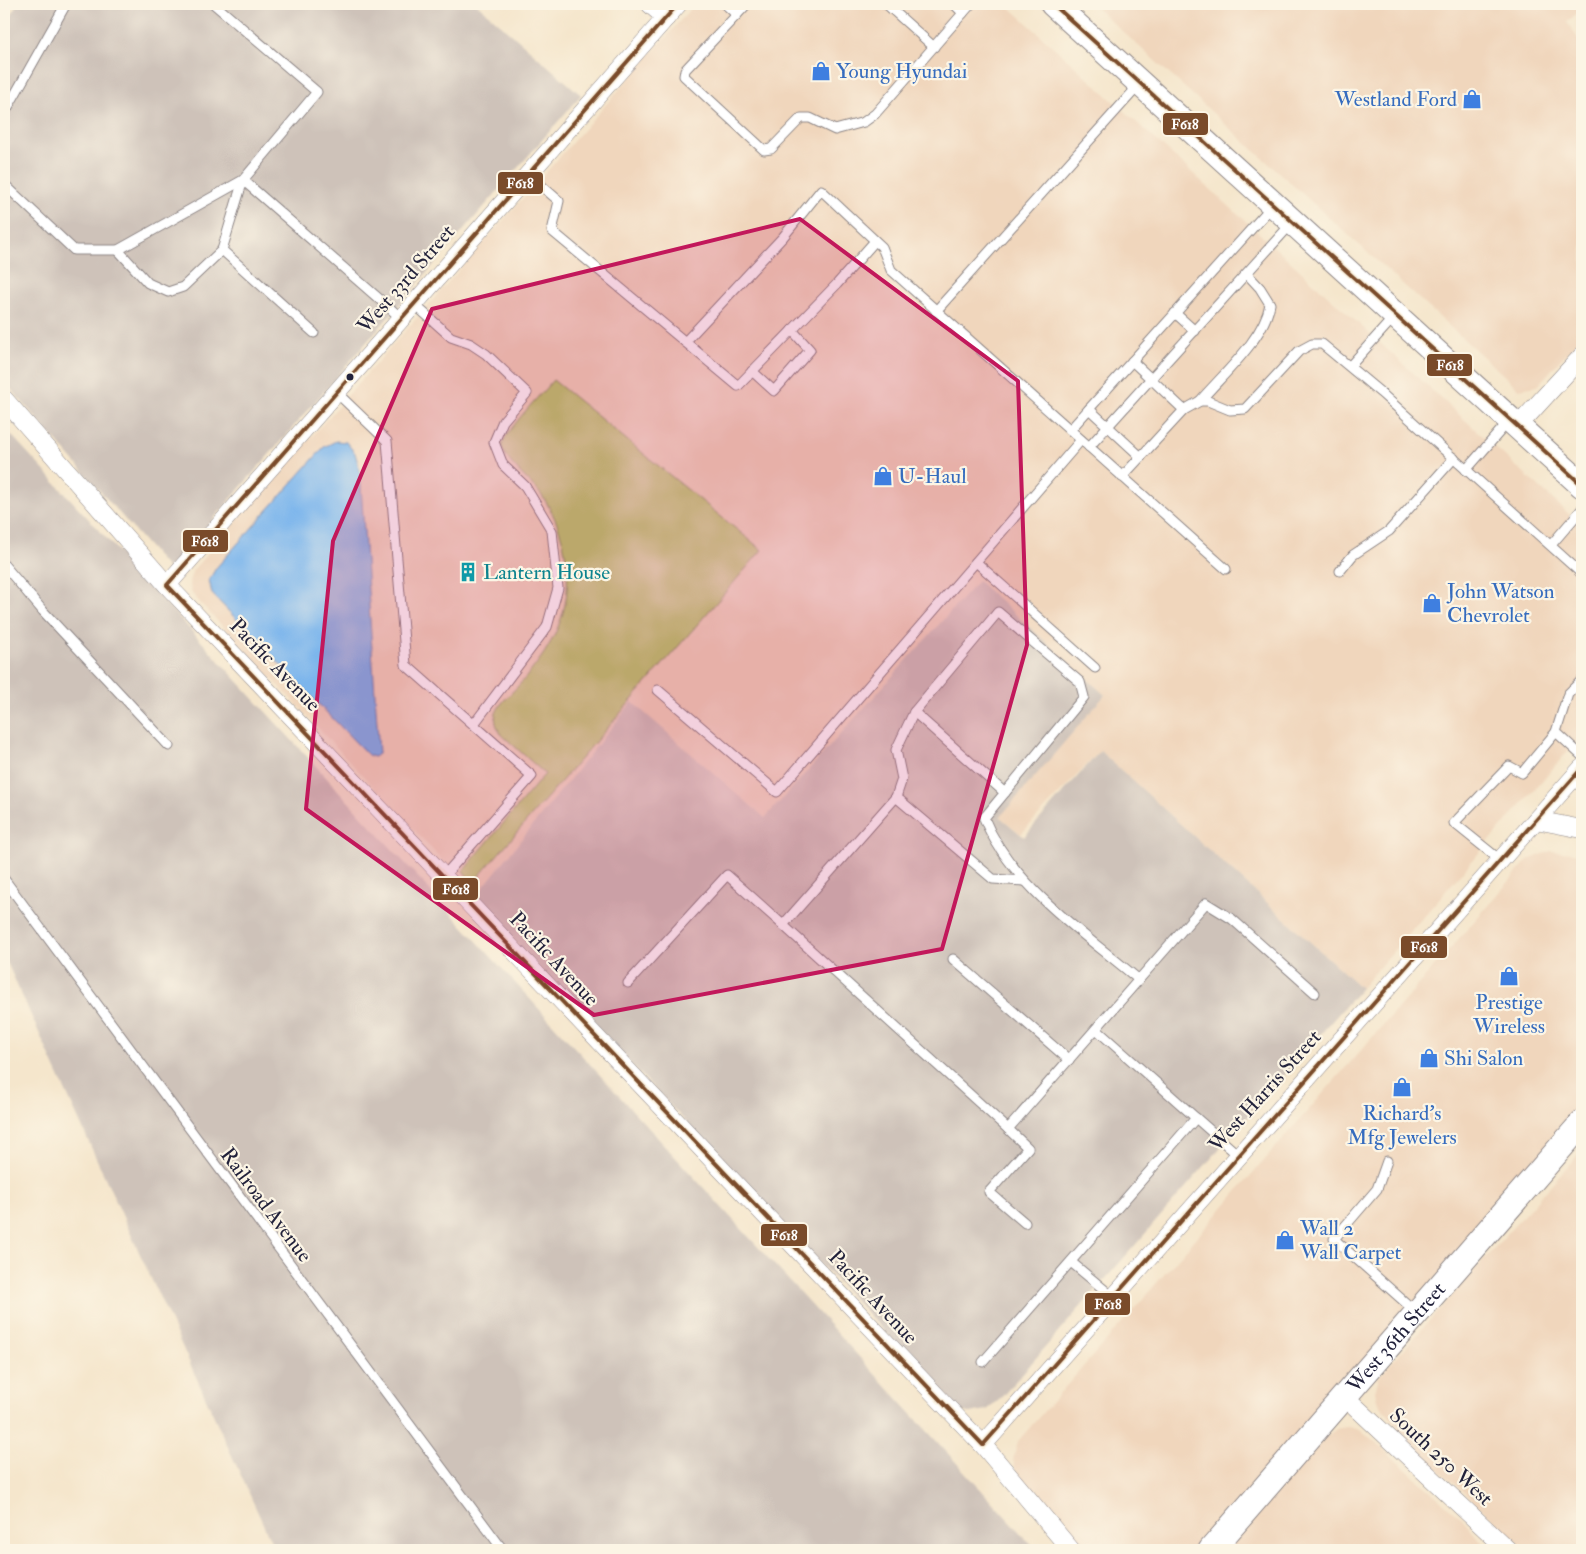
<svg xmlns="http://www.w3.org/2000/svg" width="1586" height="1554" font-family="'IM FELL Double Pica',serif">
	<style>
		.built { fill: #f0d6bc }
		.industrial { fill: #cec2b9 }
		.green { fill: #bacc6f; stroke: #6e7755 }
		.water { fill: #7cb5ec; stroke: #4f6c94 }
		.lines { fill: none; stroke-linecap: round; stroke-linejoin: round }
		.lane-casing { stroke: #8c8484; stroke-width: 11 }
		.street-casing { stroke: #8c8484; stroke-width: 19 }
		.secondary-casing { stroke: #8c8484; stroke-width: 27 }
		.lane { stroke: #fff; stroke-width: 9 }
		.street { stroke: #fff; stroke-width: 18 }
		.secondary { stroke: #fff; stroke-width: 25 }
		.bus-1-casing { stroke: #fcf5e5; stroke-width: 8 }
		.bus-1 { stroke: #7a4b2a; stroke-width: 4 }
		.marked { fill: #c2185b; fill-opacity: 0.2; stroke: #c2185b; stroke-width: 4; stroke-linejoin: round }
		.bus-dot { fill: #22223b; stroke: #fcf5e5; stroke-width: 2 }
		.labels { text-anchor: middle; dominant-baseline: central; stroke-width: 4.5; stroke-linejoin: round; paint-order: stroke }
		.shop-label { font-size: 21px; fill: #366cbe; stroke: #fcf5e5; text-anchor: start }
		.street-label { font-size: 21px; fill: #22223b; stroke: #fcf5e5 }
		.culture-label { font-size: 21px; fill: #0d838f; stroke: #fcf5e5; text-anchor: start }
		.line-badge { stroke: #fcf5e5; stroke-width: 2 }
		.badge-label { font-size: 14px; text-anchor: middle; font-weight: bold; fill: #fff }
	</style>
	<rect width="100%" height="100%" fill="#fcf5e5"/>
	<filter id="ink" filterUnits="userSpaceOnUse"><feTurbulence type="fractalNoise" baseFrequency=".02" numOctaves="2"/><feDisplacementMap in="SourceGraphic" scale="10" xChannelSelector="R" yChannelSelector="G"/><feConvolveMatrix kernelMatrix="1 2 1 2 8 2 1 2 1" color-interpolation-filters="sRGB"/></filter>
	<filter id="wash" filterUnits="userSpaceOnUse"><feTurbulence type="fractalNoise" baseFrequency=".0096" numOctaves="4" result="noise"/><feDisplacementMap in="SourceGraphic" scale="20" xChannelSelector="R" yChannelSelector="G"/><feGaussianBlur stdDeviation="1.12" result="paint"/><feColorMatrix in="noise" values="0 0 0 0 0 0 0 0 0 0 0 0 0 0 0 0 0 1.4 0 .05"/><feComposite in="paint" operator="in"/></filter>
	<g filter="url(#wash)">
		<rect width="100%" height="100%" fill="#f5e6cc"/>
		<!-- built -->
		<g class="built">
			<path d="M695 4H1006L1582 526V735L1361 988 1100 751 1021 834 999 816 1105 695 978 581 765 818 632 703 476 896 192 594 189 581 193 570Z"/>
			<path d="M1092 4H1577L1581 10 1567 22 1582 45V336L1537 386 1519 389Z"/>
			<path d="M1551 851 1582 854V1112L1199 1550H1080L1016 1471 1013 1460 1018 1441 1528 860Z"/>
			<path d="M1582 1150V1550H1527L1413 1446 1377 1401 1375 1391 1379 1377Z"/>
			<path d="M1347 1427 1357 1428 1366 1434 1462 1519 1488 1550H1226L1324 1439 1336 1429Z"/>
		</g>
		<!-- industrial -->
		<g class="industrial">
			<path d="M17 4H477L581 95 169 570 4 381V31Z"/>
			<path d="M4 427 963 1470 1036 1550H275L4 956Z"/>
			<path d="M978 581 1105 695 1000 817 1024 837 1100 751 1361 988 999 1400 987 1410 969 1413 960 1411 524 951 476 896 632 702 765 818Z"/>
		</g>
		<!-- green -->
		<path class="green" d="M553 380 762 550 473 883 463 871 545 774 501 734C497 728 494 721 496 713 500 702 513 692 520 684 544 657 564 627 567 590 569 557 561 523 542 496 533 483 502 459 502 446 503 433 543 392 553 380Z"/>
		<!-- water -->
		<path class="water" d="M336 441 346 442 355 453 360 471 379 753 374 757 368 755 212 594 209 580 216 568 324 447Z"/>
	</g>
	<g filter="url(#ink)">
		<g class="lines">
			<defs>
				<g id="lane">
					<path d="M214 4 317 92 243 180 222 250 314 333"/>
					<path d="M725 4 737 15"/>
					<path d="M747 4 685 70 684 76 764 150 771 149 801 118H810L835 130 864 122 875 114 971 4"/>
					<path d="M886 4 934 47"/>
					<path d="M954 4 963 13"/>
					<path d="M4 114 66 4"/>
					<path d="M528 174 559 201 552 231 738 386 837 284 875 241"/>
					<path d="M4 184 74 250H118L243 180 401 318"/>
					<path d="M118 250 148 283 168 292 183 287 222 250"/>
					<path d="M414 304 451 337 471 344 486 354 527 393 503 421 494 442 503 465 525 486 552 531 558 588 547 627 474 724"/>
					<path d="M936 311 1140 84"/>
					<path d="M1175 313 1195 331"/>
					<path d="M685 342 783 237 821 190 882 247 891 270 1226 569"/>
					<path d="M1132 361 1184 410"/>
					<path d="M1350 366 1395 316"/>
					<path d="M752 371 774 391 810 350 792 330"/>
					<path d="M336 392 387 441 406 665 532 776 444 876"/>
					<path d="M1200 401C1223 374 1264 339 1270 304L1260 288 1247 274"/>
					<path d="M1089 409 1141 457"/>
					<path d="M1070 430 1273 205"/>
					<path d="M1089 447 1292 223"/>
					<path d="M1466 470 1509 421"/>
					<path d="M1122 477 1184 410 1200 401H1208L1230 410 1245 409 1299 351 1312 344H1322L1381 393 1582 574"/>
					<path d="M1551 545 1582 509"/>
					<path d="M976 562 1095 668"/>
					<path d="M4 565 43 611 169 746"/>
					<path d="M1340 571 1353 555 1389 531 1454 458"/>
					<path d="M658 690 777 792 1081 440"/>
					<path d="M1556 732 1582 756"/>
					<path d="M1005 793 914 712 998 612 1080 682 1084 697 984 818C1011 885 1085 934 1139 980"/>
					<path d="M896 797 902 779 896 750 914 712"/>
					<path d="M1500 860 1454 823 1509 766 1522 773 1556 732 1568 694 1582 680"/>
					<path d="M4 879 503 1550"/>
					<path d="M953 959 1069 1060"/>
					<path d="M628 983 727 875 783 925"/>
					<path d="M1096 1029 1196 1118"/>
					<path d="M1008 1129 783 925 896 797 993 879 1024 881"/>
					<path d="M1387 1161 1377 1189 1334 1239 1416 1312"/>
					<path d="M1025 1223 989 1192 1028 1148 1008 1129 1206 903 1232 919 1315 993"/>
					<path d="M1071 1262 1113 1297"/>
					<path d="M983 1362 1196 1118 1238 1155"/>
				</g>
				<g id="street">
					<path d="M650 4 666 18"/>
					<path d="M4 399 167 585 983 1445 1071 1550"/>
					<path d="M1517 427 1582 356"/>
					<path d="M167 585 678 4"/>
					<path d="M1536 820 1582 829"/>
					<path d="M1344 1396 1508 1550"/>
					<path d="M983 1445 1582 768"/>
				</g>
				<g id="secondary">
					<path d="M1053 4 1582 485"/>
					<path id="s1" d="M1211 1550 1582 1123"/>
				</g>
			</defs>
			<!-- lane casing -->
			<use href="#lane" class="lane-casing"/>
			<!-- street casing -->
			<use href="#street" class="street-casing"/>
			<!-- secondary casing -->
			<use href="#secondary" class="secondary-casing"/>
			<!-- lane -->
			<use href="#lane" class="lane"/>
			<!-- street -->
			<use href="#street" class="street"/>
			<!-- secondary -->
			<use href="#secondary" class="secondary"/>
			<defs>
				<g id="bus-1">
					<path d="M678 4 167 585 983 1445 1582 768"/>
					<path d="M1053 4 1582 485"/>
				</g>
			</defs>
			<!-- bus-1 casing -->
			<use href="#bus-1" class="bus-1-casing"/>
			<!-- bus-1 -->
			<use href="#bus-1" class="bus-1"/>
		</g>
	</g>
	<!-- marked area -->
	<path class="marked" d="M800 219 1018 381 1027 645 942 949 594 1015 306 809 333 541 432 309Z"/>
	<!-- icons -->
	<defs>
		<symbol id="shop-bare" viewBox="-9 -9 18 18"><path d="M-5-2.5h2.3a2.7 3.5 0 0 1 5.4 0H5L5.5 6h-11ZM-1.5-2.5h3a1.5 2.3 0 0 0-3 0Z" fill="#3f7fe0" stroke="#fcf5e5" stroke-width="2.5" paint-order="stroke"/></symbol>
		<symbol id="building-bare" viewBox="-9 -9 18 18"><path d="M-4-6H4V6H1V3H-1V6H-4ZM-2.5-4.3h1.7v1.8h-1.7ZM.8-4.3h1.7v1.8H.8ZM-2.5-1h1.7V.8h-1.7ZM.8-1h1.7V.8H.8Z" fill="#0f9aa8" stroke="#fcf5e5" stroke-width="2.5" paint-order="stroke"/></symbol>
	</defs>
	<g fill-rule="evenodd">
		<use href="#shop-bare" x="807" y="57" width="28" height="28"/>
		<use href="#shop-bare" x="1458" y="85" width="28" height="28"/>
		<use href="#shop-bare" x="869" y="462" width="28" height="28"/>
		<use href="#building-bare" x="454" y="558" width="28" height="28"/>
		<use href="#shop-bare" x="1418" y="589" width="28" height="28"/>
		<use href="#shop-bare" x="1495" y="962" width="28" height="28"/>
		<use href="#shop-bare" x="1415" y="1044" width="28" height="28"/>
		<use href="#shop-bare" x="1388" y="1073" width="28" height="28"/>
		<use href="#shop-bare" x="1271" y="1226" width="28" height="28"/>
	</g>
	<!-- markers -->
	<circle class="bus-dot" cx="350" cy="377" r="4.5"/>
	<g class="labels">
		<!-- shop labels -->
		<g class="shop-label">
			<text x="836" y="71">Young Hyundai</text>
			<text x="1457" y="99" text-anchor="end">Westland Ford</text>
			<text x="898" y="476">U-Haul</text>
			<text x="1447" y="591">John Watson<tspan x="1447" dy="24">Chevrolet</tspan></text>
			<text x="1509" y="1002" text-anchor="middle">Prestige<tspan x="1509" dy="24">Wireless</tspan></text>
			<text x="1444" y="1058">Shi Salon</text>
			<text x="1402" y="1113" text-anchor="middle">Richard's<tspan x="1402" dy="24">Mfg Jewelers</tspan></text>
			<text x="1300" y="1228">Wall 2<tspan x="1300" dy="24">Wall Carpet</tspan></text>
		</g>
		<!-- street labels -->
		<g class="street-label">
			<text transform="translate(406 279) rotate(-49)">West 33rd Street</text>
			<text transform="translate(275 665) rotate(46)">Pacific Avenue</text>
			<text transform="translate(554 959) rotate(47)">Pacific Avenue</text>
			<text transform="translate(1265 1091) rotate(-48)">West Harris Street</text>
			<text transform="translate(266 1205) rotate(53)">Railroad Avenue</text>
			<text transform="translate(873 1297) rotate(47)">Pacific Avenue</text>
			<text stroke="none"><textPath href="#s1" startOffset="282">West 36th Street</textPath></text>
			<text transform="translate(1441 1457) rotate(43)">South 250 West</text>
		</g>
		<!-- culture labels -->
		<g class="culture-label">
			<text x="483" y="572">Lantern House</text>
		</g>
	</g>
	<g class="line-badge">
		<rect x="1162" y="112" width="47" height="24" rx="5" fill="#7a4b2a"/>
		<rect x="497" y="171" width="47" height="24" rx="5" fill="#7a4b2a"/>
		<rect x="1426" y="353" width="47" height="24" rx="5" fill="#7a4b2a"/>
		<rect x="182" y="529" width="47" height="24" rx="5" fill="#7a4b2a"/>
		<rect x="432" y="877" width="47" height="24" rx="5" fill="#7a4b2a"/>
		<rect x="1400" y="935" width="48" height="24" rx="5" fill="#7a4b2a"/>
		<rect x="760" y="1223" width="48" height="24" rx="5" fill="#7a4b2a"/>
		<rect x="1084" y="1292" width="47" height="24" rx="5" fill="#7a4b2a"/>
	</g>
	<g class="badge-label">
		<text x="1185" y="129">F618</text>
		<text x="520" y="188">F618</text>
		<text x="1450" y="370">F618</text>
		<text x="205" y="546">F618</text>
		<text x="456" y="894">F618</text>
		<text x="1424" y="952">F618</text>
		<text x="784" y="1240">F618</text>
		<text x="1108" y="1309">F618</text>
	</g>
	<!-- margin -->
	<rect width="1586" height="1554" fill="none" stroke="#fcf5e5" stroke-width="20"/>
</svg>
